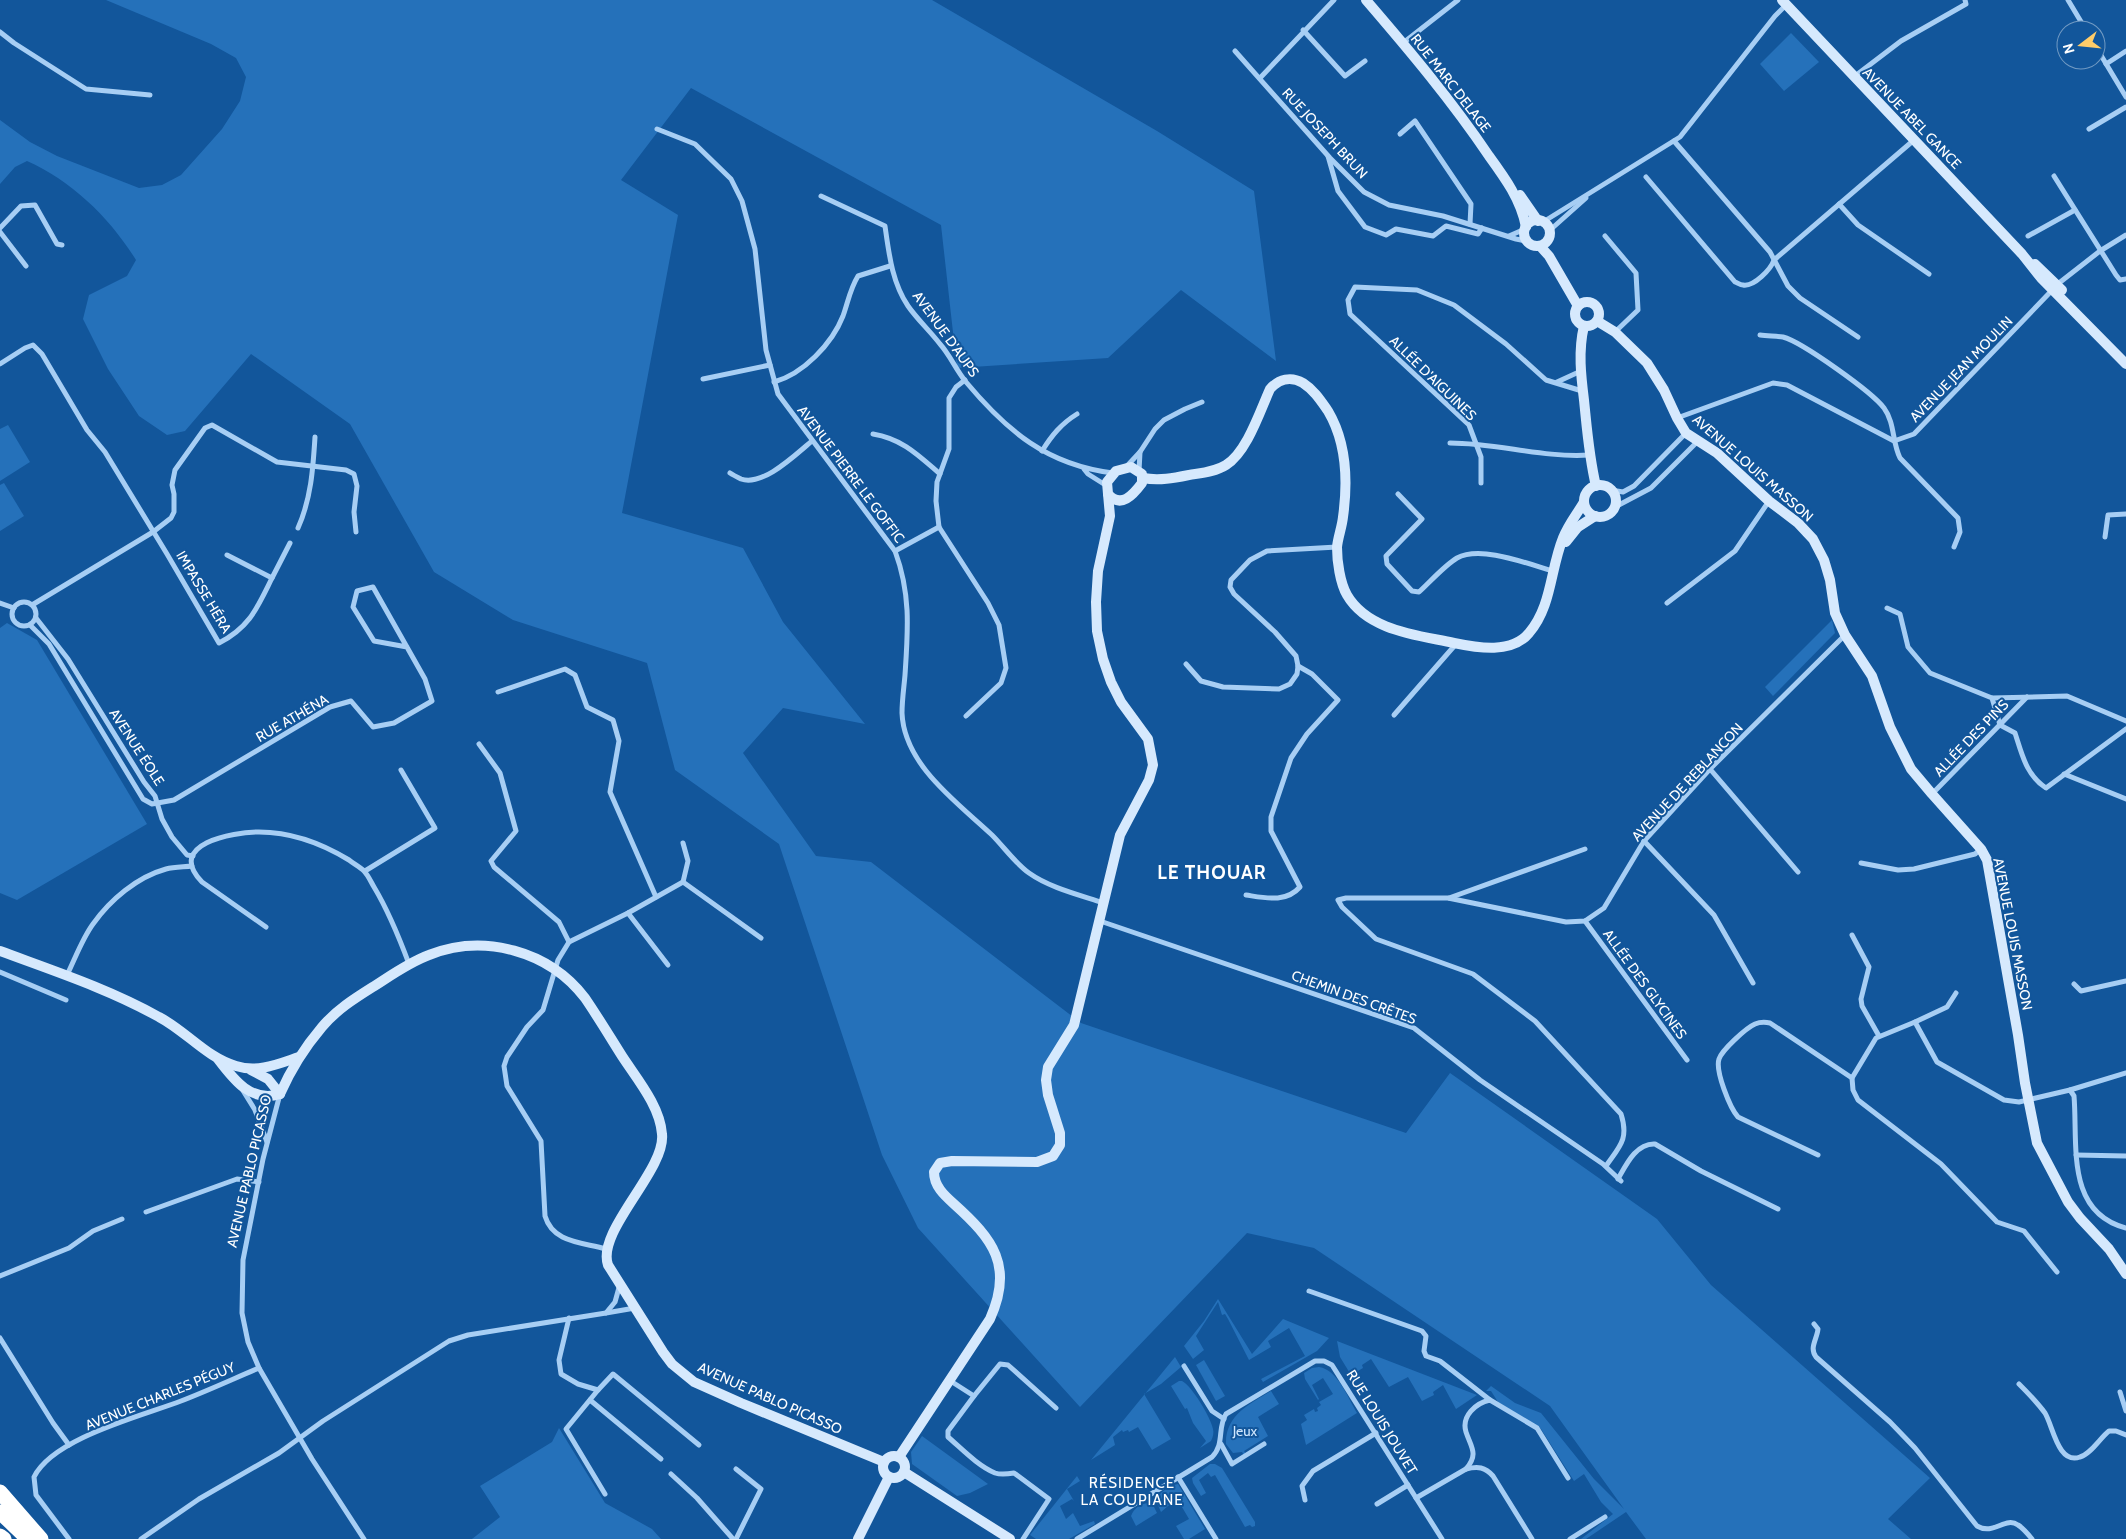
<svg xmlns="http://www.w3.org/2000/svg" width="2126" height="1539" font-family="Cabin,sans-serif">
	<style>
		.green { fill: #2571ba }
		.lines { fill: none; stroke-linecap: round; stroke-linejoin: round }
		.street { stroke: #a7cef4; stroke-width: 5 }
		.secondary { stroke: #d6e9fd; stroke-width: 10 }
		.highway { stroke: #fff; stroke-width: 15 }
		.labels { text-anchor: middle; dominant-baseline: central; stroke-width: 4; stroke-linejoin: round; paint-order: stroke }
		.street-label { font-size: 14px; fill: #fff; stroke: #12569b }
		.park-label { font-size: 14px; fill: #cfe7fe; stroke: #12569b }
		.neighbourhood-label { font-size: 15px; letter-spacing: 1px; fill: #fff; stroke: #12569b }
		.district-label { font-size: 19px; font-weight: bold; letter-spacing: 1px; fill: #fff; stroke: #12569b }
	</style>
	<rect width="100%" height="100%" fill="#12569b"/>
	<!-- green -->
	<g class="green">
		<path d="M106 0H932L1157 131 1254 191 1276 361 1181 290 1108 358 957 368 941 225 691 88 621 180 678 215 622 513 743 548 783 622 865 724 783 708 743 753 816 856 871 862 1081 1023 1406 1133 1450 1073 1657 1219 1711 1285 1930 1478 1888 1519 1911 1539H1646L1626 1512 1586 1539H1581L1613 1514 1601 1502 1584 1474 1574 1481 1541 1429 1498 1402 1491 1391H1486L1491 1386 1515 1403 1541 1413 1594 1479 1624 1509 1550 1406 1314 1248 1247 1233 1080 1407 918 1228 882 1155 779 844 675 770 647 663 513 620 434 572 350 424 251 354 185 431 167 435 139 416 108 369 83 319 89 295 127 276 136 260C110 218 72 181 27 161L15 167 0 184V120L30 142 57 156 139 188 162 185 181 175 222 129 240 101 246 77 236 58 211 44Z"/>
		<path d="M1791 33 1819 62 1784 91 1760 64Z"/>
		<path d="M8 425 30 462 0 481V429Z"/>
		<path d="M4 483 24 516 0 531V485Z"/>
		<path d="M1832 620 1835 633 1773 696 1765 687Z"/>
		<path d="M7 623 37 640 147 824 17 900 0 893V628Z"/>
		<path d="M1218 1299 1252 1354 1283 1319 1329 1338 1317 1351 1263 1382 1261 1379 1305 1356 1289 1328 1268 1341 1271 1347 1249 1360 1228 1319 1225 1314 1222 1315 1218 1302 1196 1336 1204 1350 1193 1359 1184 1346 1204 1321Z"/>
		<path d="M1337 1341 1477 1395 1456 1409 1443 1385 1433 1392 1434 1395 1422 1401 1408 1377 1389 1387 1371 1359 1362 1365 1363 1368 1351 1375 1340 1357Z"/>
		<path d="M1175 1357 1181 1367 1161 1384 1144 1394 1171 1439 1152 1450 1138 1427 1129 1432 1128 1430 1123 1432 1122 1430 1113 1437 1115 1445 1091 1460Z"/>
		<path d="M1204 1360 1225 1396 1216 1401 1196 1365Z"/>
		<path d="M1319 1367C1338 1370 1348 1398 1357 1413L1306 1445 1301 1424 1307 1420 1304 1415 1314 1409 1315 1412 1318 1411 1317 1408 1321 1405 1319 1402 1333 1394 1323 1378 1312 1385 1319 1399 1318 1400 1305 1379 1304 1373 1312 1368Z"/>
		<path d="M1179 1381H1182C1192 1386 1211 1418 1213 1429 1214 1433 1213 1437 1211 1441L1200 1448 1206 1441 1193 1423 1187 1408 1185 1409 1171 1386Z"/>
		<path d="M1271 1391 1279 1404 1258 1417 1268 1436 1244 1451 1247 1455 1245 1457 1242 1452 1233 1453 1226 1444C1225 1415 1250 1404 1271 1391Z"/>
		<path d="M559 1428 605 1503 652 1529 661 1539H472L500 1517 480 1486 552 1442Z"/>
		<path d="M922 1436 988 1484 970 1493 957 1496 912 1464 911 1452Z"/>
		<path d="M1210 1464H1215L1222 1468 1255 1522V1526L1252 1527 1250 1525 1245 1527 1215 1475 1211 1477 1208 1473 1199 1480 1206 1493 1201 1496 1193 1483 1192 1478Z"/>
		<path d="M1077 1476 1080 1481 1067 1489 1074 1501 1072 1499 1060 1506 1066 1519 1073 1513 1080 1526 1094 1521 1095 1524 1069 1539H1036L1030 1535Z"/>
		<path d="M1178 1484 1205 1529 1189 1539H1184L1176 1526 1189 1519 1179 1502 1168 1506 1161 1512 1156 1501C1158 1493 1170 1485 1178 1484Z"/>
		<path d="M1148 1503 1153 1505 1157 1513 1136 1526 1131 1516C1134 1508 1140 1504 1148 1503Z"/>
	</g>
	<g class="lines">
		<!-- street -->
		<g class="street">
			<path d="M2068 0 2086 30"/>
			<path d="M1303 30 1345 76 1365 61"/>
			<path d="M0 32 14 43 86 89 150 95"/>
			<path d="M1403 43 1458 0"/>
			<path d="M2096 47 2126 97"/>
			<path d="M1235 51 1330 158 1364 192 1389 205 1443 216 1516 239 1526 241"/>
			<path d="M2106 64 2126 51"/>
			<path d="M1855 76 1901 41 1966 4 1965 0"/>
			<path d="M1260 78 1334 0"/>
			<path d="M657 129 695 144 731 179 742 201 755 249 766 350 778 394 895 551C911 594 908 630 905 675 904 687 902 700 902 713 904 765 958 803 992 835 1004 847 1015 863 1029 873 1050 888 1080 895 1104 903"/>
			<path d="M2089 129 2126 107"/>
			<path d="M1400 134 1415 121 1471 204 1470 224"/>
			<path d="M1674 141 1770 252 1788 286 1800 298 1858 337"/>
			<path d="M1328 156 1338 191 1365 227 1386 235 1396 229 1433 236 1446 226 1478 234 1482 228"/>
			<path d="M2054 176 2116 275 2120 280 2126 279"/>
			<path d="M1646 177 1735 282C1738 283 1740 285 1743 285 1754 287 1771 269 1774 260L1914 140"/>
			<path d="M821 196 885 226C889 254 892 282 908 306 917 319 930 331 940 344 950 355 956 370 966 382 1007 431 1047 465 1113 473"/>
			<path d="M1839 204 1858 225 1929 274"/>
			<path d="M1543 222 1680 137 1775 16 1786 5"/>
			<path d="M0 228 21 206 35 205 57 244 62 245"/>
			<path d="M1549 231 1586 198"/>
			<path d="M0 232 26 266"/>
			<path d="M1509 236 1525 229"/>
			<path d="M1605 236 1636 273 1638 310 1615 332"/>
			<path d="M2028 236 2075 210"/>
			<path d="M1760 335C1768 336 1776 336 1783 337 1802 342 1872 392 1884 408 1895 423 1892 442 1900 458L1958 518 1960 532 1954 547"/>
			<path d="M0 364 25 348 33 345 42 354 87 430 105 452 167 554 219 643C250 627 257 608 272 578"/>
			<path d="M703 379 770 365"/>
			<path d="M965 380 956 387 949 398V449L937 482 936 501 939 527 988 603 999 625 1006 668 1001 683 966 716"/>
			<path d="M774 382C803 374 832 344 843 316 848 302 850 289 858 276L890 266"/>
			<path d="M1557 382 1581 371"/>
			<path d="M1677 418 1773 383 1787 385 1894 441 1914 434 2059 283 2100 251 2126 235"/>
			<path d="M873 434C903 439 919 456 940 474"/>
			<path d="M1450 443C1497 443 1543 458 1589 455"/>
			<path d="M1042 451C1052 435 1061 424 1077 414"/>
			<path d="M1127 466 1140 452 1155 429 1164 420 1185 409 1202 402"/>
			<path d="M1084 469 1088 474 1107 486"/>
			<path d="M1139 471 1140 452"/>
			<path d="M730 473C733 475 737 477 741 479 763 487 796 454 812 441"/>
			<path d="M1481 483V457L1469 425 1350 314 1348 300 1355 287 1417 290 1454 305 1506 344 1546 380 1582 391"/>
			<path d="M1611 490 1623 492 1634 486 1686 433"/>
			<path d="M1398 494 1422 519 1386 556 1387 564 1412 591 1419 592C1430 582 1445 565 1457 558 1481 545 1528 564 1553 571"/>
			<path d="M1615 507 1651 488 1698 441"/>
			<path d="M298 528C311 499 313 469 315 437"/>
			<path d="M2105 537 2108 515 2126 514"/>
			<path d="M895 551 939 527"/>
			<path d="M227 555 272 578 290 543"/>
			<circle cx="24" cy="614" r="12"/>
			<path d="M0 603 14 608"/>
			<path d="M1667 603 1735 551 1769 501"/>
			<path d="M32 605 153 532 171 518 174 512V494L172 485 175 470 205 428 212 425 277 462 346 470 354 474 357 486 354 512 356 532"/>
			<path d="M1887 608 1900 614 1908 647 1930 673 1992 698 2000 725 2015 733C2022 754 2026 775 2046 788L2126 729"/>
			<path d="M36 618 68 659 144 782 155 796 162 819 172 837 187 855 193 856"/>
			<path d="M30 625 49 644 143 799 152 804 174 800 330 707 351 701 373 727 394 723 432 701 425 679 373 587 357 591 353 607 374 641 407 647"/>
			<path d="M1186 664 1201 681 1223 687 1279 689 1290 684 1297 674 1298 666 1296 656 1275 632 1234 594 1230 587 1231 580 1250 560 1267 551 1337 547"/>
			<path d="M498 692 565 669 575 675 587 707 613 720 619 741 610 792 656 897"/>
			<path d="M1992 698 2067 696 2126 721"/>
			<path d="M1394 715 1456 644"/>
			<path d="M479 744 500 773 516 831 491 861 494 867 559 922 569 942"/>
			<path d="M1710 769 1798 872"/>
			<path d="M2064 774 2126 799"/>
			<path d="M1932 794 2027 697"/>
			<path d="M1644 841 1714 915 1753 983"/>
			<path d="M1861 863 1898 870 1914 869 1975 854 1981 849"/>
			<path d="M365 871 435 828 401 770"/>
			<path d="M683 882 688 861 683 843"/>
			<path d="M1246 895C1266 898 1286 903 1300 887L1271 831V817L1291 758 1307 734 1338 700 1312 674 1298 666"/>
			<path d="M1449 898 1585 849"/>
			<path d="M628 913 668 965"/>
			<path d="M1100 921 1414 1028 1480 1080 1603 1164 1621 1181"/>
			<path d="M1585 921 1687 1060"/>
			<path d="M266 927 202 882C165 844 233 832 259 832 292 832 321 843 349 860 354 864 360 867 364 871 368 875 371 882 374 887 389 912 399 937 409 964"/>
			<path d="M1852 935 1869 967 1861 999 1862 1006 1879 1036"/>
			<path d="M0 972 66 1000"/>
			<path d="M67 975C75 959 82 939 93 924 110 900 137 877 166 869 174 867 184 867 192 866"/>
			<path d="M2074 984 2081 991 2126 981"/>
			<path d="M1915 1022 1947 1007 1956 993"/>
			<path d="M1852 1078 1853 1090 1858 1100 1941 1164 1997 1222 2024 1231 2057 1272"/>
			<path d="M242 1089 255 1110 267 1142"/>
			<path d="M2070 1090 2126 1073"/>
			<path d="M280 1094 263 1159 243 1260 242 1313 248 1342 259 1368 312 1459 364 1539"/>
			<path d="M1818 1155 1738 1117C1730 1108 1715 1071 1719 1059 1722 1050 1746 1028 1755 1024 1760 1022 1765 1022 1770 1023L1852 1078 1876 1038 1915 1022 1937 1062 2004 1100 2019 1102 2070 1090 2074 1096C2078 1144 2065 1212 2126 1228"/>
			<path d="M2076 1155 2126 1156"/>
			<path d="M1606 1166C1620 1146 1629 1139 1621 1114L1535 1021 1473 974 1376 939 1342 907 1338 900 1346 898H1448L1566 922 1585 921 1604 908 1644 841 1710 769 1845 635"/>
			<path d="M1618 1179C1626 1165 1636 1143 1655 1144L1701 1171 1778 1209"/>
			<path d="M146 1212 237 1179 259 1182"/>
			<path d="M606 1249C582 1242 553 1243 545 1216L541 1141 507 1086 504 1066 507 1057 527 1027 543 1010 558 960 569 942 628 913 683 882 761 938"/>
			<path d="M0 1276 69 1248 93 1231 122 1219"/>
			<path d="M1309 1291 1422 1331 1426 1336 1424 1351 1426 1356 1440 1361 1490 1400"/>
			<path d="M606 1313 635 1308"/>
			<path d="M569 1318 559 1360 561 1374 578 1384 598 1390 566 1429 605 1494"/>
			<path d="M1814 1324 1818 1329C1817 1339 1809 1348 1816 1357L1890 1422 1915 1448 1977 1526C1994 1536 2005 1516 2018 1525 2023 1528 2028 1534 2032 1539"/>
			<path d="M0 1338 53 1423 69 1445"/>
			<path d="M1184 1366 1212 1411 1224 1419"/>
			<path d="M949 1380 974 1396 948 1431V1437C962 1449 978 1466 995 1473 1001 1475 1008 1474 1014 1473L1049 1499 1023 1539"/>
			<path d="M2019 1384C2028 1393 2037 1402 2045 1413 2053 1426 2058 1465 2080 1457 2091 1454 2100 1438 2109 1431H2116L2126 1435"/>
			<path d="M598 1390 613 1374 699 1445"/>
			<path d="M2120 1392 2126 1411"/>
			<path d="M974 1396 1000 1364 1008 1365 1056 1408"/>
			<path d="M590 1400 661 1459"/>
			<path d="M1221 1444 1232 1464 1264 1444"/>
			<path d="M736 1469 761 1489 736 1539"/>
			<path d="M1466 1469C1479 1454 1471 1447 1466 1432 1461 1416 1476 1403 1490 1400L1537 1428 1568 1478"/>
			<path d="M671 1474 697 1498 733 1539"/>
			<path d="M1178 1477 1216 1539"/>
			<path d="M1416 1498 1466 1469C1478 1466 1485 1467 1493 1476L1532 1539"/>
			<path d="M1305 1500 1302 1486 1313 1471 1376 1433"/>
			<path d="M1377 1504 1408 1485"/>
			<path d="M69 1539 36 1495 34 1477C53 1438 142 1416 181 1401 207 1391 233 1379 259 1368"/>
			<path d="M141 1539 199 1499 279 1453 323 1421 449 1341 468 1335 606 1313 615 1302 620 1284"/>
			<path d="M1077 1539 1212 1457C1225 1444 1217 1428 1226 1414L1315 1361H1324L1332 1365 1442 1539"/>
			<path d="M1570 1539 1605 1517"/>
		</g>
		<!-- secondary -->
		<g class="secondary">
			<path d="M1366 0C1409 50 1452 101 1489 156 1505 178 1521 200 1526 227"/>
			<path d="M1782 0 2022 254 2041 278 2126 364"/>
			<path d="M1520 195 1538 221"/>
			<circle cx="1537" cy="233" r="13"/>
			<path d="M1540 246 1549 256 1578 306"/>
			<path d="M2035 264 2062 290"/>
			<circle cx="1587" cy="314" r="12"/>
			<path d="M1597 321 1615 332 1647 363 1664 390 1677 418 1686 433 1717 453 1769 501 1798 523 1813 539 1824 560 1830 580 1835 613 1845 635 1872 676 1890 727 1911 769 1932 794 1981 849 1987 860 2018 1035 2025 1083 2037 1143 2068 1202 2080 1218 2109 1249 2126 1274"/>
			<path d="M1584 326C1578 351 1581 376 1584 400 1587 429 1589 457 1596 486"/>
			<path d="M1131 467 1142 474V483C1133 495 1121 509 1108 494L1107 482 1116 471Z"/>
			<path d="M1143 478C1159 481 1174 478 1189 475 1201 473 1215 472 1226 465 1247 452 1260 411 1270 389 1279 379 1291 376 1303 383 1314 390 1321 401 1328 411 1347 443 1348 481 1343 517 1342 527 1338 537 1337 547 1337 561 1340 583 1347 595 1368 631 1418 635 1454 643 1478 648 1512 654 1529 633 1552 606 1550 570 1563 538 1568 525 1577 514 1584 502"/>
			<circle cx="1600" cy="501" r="16"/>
			<path d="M1566 542 1578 527 1595 516"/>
			<path d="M0 951C54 971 109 989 159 1017 186 1031 207 1058 236 1066 258 1073 278 1064 299 1057"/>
			<path d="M218 1059C234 1080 251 1103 280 1094"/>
			<path d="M251 1070 268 1079 280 1094"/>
			<path d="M280 1094C291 1069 305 1047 322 1027 337 1009 357 997 376 985 393 974 410 962 429 955 484 933 549 951 585 998 598 1017 610 1037 622 1056 637 1079 660 1106 662 1134 666 1170 596 1231 608 1265L663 1352 672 1364 694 1382 741 1403 884 1462"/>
			<circle cx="894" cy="1467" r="11"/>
			<path d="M899 1457 990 1319C1014 1266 993 1239 954 1204 944 1195 934 1186 934 1172L940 1163 952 1161 1037 1162 1053 1156 1060 1145V1133L1048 1095 1046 1080 1048 1067 1074 1025 1120 835 1149 780 1153 765 1148 739 1121 702 1111 682 1103 659 1097 631 1096 602 1098 571 1110 516 1108 494"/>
			<path d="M904 1472 1010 1539"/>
			<path d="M858 1539 889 1477"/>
		</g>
		<!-- highway -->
		<g class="highway">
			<path d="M0 1492 41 1539"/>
			<path d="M0 1512 28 1539"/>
			<path d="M0 1536 4 1539"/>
		</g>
	</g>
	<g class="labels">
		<!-- street labels -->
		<g class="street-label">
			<text transform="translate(1451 83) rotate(52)">RUE MARC DELAGE</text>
			<text transform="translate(1912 118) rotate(46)">AVENUE ABEL GANCE</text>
			<text transform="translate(1325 133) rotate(47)">RUE JOSEPH BRUN</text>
			<text transform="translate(946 334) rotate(54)">AVENUE D'AUPS</text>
			<text transform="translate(1961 369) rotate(-46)">AVENUE JEAN MOULIN</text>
			<text transform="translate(1433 378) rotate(44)">ALLÉE D'AIGUINES</text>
			<text transform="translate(1753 468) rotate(41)">AVENUE LOUIS MASSON</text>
			<text transform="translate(851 474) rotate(53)">AVENUE PIERRE LE GOFFIC</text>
			<text transform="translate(204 592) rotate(59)">IMPASSE HÉRA</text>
			<text transform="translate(292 718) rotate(-30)">RUE ATHÉNA</text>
			<text transform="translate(1971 738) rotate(-46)">ALLÉE DES PINS</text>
			<text transform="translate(137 747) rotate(57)">AVENUE ÉOLE</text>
			<text transform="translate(1687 782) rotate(-47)">AVENUE DE REBLANCON</text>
			<text transform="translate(2013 934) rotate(79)">AVENUE LOUIS MASSON</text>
			<text transform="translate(1645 984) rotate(54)">ALLÉE DES GLYCINES</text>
			<text transform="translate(1354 997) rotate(20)">CHEMIN DES CRÊTES</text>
			<text transform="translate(249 1171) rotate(-77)">AVENUE PABLO PICASSO</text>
			<text transform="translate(160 1396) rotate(-22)">AVENUE CHARLES PÉGUY</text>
			<text transform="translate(770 1398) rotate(24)">AVENUE PABLO PICASSO</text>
			<text transform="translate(1382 1422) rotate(58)">RUE LOUIS JOUVET</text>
		</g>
		<!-- park labels -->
		<g class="park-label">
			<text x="1245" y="1431">Jeux</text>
		</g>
		<!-- neighbourhood labels -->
		<g class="neighbourhood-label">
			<text x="1132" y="1483">RÉSIDENCE<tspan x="1132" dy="17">LA COUPIANE</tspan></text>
		</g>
		<!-- district labels -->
		<g class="district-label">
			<text x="1212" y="872">LE THOUAR</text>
		</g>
	</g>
	<!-- north arrow -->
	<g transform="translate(2081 45) rotate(254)"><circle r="24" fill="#12569b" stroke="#719ac3"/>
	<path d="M0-4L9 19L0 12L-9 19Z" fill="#ffcc69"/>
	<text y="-8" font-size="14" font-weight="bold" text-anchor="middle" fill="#ffffff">N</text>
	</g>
</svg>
